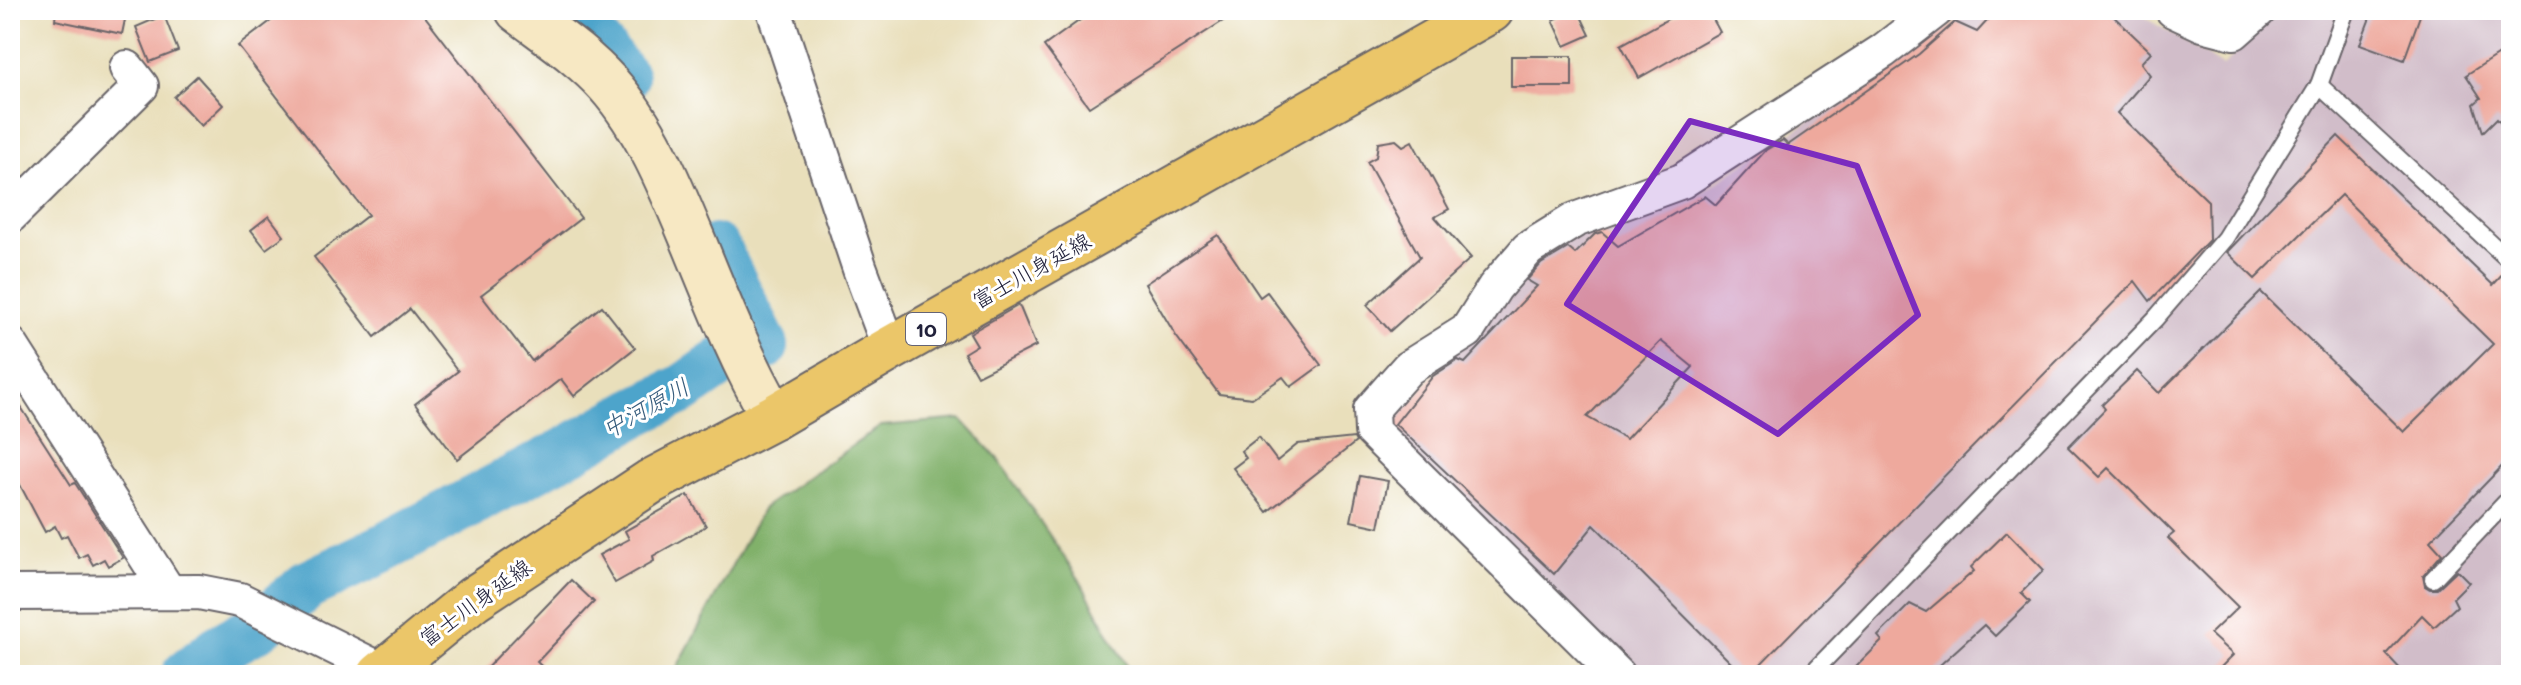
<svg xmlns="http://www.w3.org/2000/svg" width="2521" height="685" font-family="Mali,'Klee One',sans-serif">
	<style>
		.industrial { fill: #d1bdc9 }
		.forest { fill: #81b16a; stroke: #526a52; stroke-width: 2 }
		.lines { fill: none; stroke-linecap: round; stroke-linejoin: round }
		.river { stroke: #4ea4cb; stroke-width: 50 }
		.building { fill: #eea99d; fill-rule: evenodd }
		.lane-casing { stroke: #686468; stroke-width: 20 }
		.street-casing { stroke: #686468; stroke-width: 38 }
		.secondary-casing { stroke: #686468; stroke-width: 48 }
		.primary-casing { stroke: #686468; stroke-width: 48 }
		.lane { stroke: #fff; stroke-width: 16 }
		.street { stroke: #fff; stroke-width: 34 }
		.secondary { stroke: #f7e8c3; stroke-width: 44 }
		.primary { stroke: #ebc669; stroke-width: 44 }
		.marked { fill: #7b2cbf; fill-opacity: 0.2; stroke: #7b2cbf; stroke-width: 6; stroke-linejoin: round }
		.labels { text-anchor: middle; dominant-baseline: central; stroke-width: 6; stroke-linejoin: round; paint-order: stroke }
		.shield { fill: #fff; stroke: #646476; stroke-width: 2 }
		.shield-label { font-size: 20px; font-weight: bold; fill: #22223b }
		.street-label { font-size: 22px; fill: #22223b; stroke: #fff }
		.water-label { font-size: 24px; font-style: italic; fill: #365c7c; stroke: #fff }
	</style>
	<rect width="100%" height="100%" fill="#fff"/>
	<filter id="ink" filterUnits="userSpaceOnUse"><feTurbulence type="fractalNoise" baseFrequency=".0125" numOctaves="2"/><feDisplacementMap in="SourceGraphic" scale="16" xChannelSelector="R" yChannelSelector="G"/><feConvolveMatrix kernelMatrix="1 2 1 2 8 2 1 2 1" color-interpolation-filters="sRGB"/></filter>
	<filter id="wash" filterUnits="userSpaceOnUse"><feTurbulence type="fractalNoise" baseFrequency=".006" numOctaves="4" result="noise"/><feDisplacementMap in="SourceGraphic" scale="32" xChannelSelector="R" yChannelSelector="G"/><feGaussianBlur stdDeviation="1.8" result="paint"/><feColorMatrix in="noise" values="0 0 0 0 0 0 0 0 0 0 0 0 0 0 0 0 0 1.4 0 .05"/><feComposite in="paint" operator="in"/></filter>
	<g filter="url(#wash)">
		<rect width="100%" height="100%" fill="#e9dfbb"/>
		<!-- industrial -->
		<path class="industrial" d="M1974 10H2134L2223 66 2279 10H2511V675H1636L1385 430 1557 239 1703 192Z"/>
		<!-- forest -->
		<path class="forest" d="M961 419 998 459 1079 579 1132 675H673L763 508 881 426Z"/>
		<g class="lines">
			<!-- river -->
			<g class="river">
				<path d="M558 10 597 44 624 77"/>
				<path d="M186 675 219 649 260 626 307 585 382 549 571 449 634 413 683 389 726 359 764 346 716 249"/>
			</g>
		</g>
		<g id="blocks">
			<!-- building -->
			<g class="building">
				<path d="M56 10H127L122 34 55 20Z"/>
				<path d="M285 10H420L581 218 481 295 532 361 602 306 635 348 574 396 561 379 457 459 415 404 458 371 410 309 375 337 314 257 368 215 238 46Z"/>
				<path d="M1094 10H1240L1089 107 1044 46Z"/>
				<path d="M1575 10H1578L1590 35 1565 46 1553 20Z"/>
				<path d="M1684 10H1708L1720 32 1639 78 1621 45Z"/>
				<path d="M1997 10H2107L2151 52 2141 63 2150 75 2117 113 2208 201 2209 240 2150 301 2135 281 1750 675H1743L1594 525 1554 574 1395 424 1433 376 1458 360 1465 363 1537 286 1527 280 1541 264 1568 248 1575 254 1595 234 1602 232 1618 246 1705 196 1716 205 1766 150 1783 140 1788 145 1919 54 1955 22 1977 32ZM1661 341 1693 367 1626 439 1587 417Z"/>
				<path d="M2373 10H2422L2404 60 2360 44Z"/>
				<path d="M164 15 178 51 150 62 136 27Z"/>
				<path d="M2511 46V134L2497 118 2483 132 2474 104 2481 98 2466 75Z"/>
				<rect x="1511" y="56" width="61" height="31"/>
				<path d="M197 76 223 105 201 126 174 97Z"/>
				<path d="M2338 136 2493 285 2506 271 2511 273V457L2430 541 2442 554 2423 576 2425 586 2430 589H2437L2457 570 2469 582 2453 598 2457 606 2434 627 2422 615 2386 654 2406 675H2213L2233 655 2210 634 2238 607 2168 538 2174 533 2108 468 2099 477 2068 447 2105 409 2102 405 2137 371 2159 393 2261 292 2404 432 2493 344 2341 195 2255 279 2227 252Z"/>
				<path d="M1396 140 1403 146 1412 141 1449 209 1435 217 1471 258 1390 331 1367 305 1420 257 1367 162 1376 157 1378 143Z"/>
				<path d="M269 216 284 236 266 249 251 230Z"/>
				<path d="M1218 235 1260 297 1267 292 1321 365 1291 387 1283 377 1252 398 1219 394 1176 336 1145 284Z"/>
				<path d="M1019 305 1036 346 977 376 964 353 977 345 970 333Z"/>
				<path d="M10 390 71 485 75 483 123 558 108 566 104 559 93 565 87 554 79 558 67 535 61 538 55 526 45 532 10 466Z"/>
				<path d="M1259 437 1277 461 1298 444 1354 438 1356 442 1267 512 1233 468 1246 458 1241 451Z"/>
				<path d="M1360 476 1388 481 1379 527 1351 521Z"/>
				<path d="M688 495 706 526 653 556 654 561 615 583 599 555 629 539 625 531Z"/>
				<path d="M2007 532 2044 570 2021 593 2030 602 1995 636 1984 625 1929 675H1848L1882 641 1878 636 1910 604 1926 612 1974 571 1971 567Z"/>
				<path d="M571 580 594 602 537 662 551 675H480Z"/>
			</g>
		</g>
	</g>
	<g filter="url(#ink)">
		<use href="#blocks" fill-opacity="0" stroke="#686468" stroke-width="2"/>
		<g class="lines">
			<defs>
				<g id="lane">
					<path d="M2319 85 2511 262"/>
					<path d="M2433 579 2511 497"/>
					<path d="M1810 675 2155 319 2225 238 2319 85 2346 10"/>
				</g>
				<g id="street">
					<path d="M774 10 860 269 890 349"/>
					<path d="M2173 10 2203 24 2234 32 2259 10"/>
					<path d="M10 216 141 86 127 68"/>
					<path d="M10 344 168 591"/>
					<path d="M10 593 199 592 240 600 391 675"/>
					<path d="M1618 675 1372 431 1371 410 1408 368 1467 331 1495 287 1528 249 1575 220 1682 181 1883 51 1936 10"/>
				</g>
				<path id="secondary" d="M518 10C548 33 583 56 608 84 648 129 672 190 695 245 719 304 742 362 774 417"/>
				<path id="primary" d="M380 675 473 599 650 482 774 417 890 349 1491 10"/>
			</defs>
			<!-- lane casing -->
			<use href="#lane" class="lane-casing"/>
			<!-- street casing -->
			<use href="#street" class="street-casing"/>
			<!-- secondary casing -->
			<use href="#secondary" class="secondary-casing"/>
			<!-- primary casing -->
			<use href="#primary" class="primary-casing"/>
			<!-- lane -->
			<use href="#lane" class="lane"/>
			<!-- street -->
			<use href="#street" class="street"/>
			<!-- secondary -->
			<use href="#secondary" class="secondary"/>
			<!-- primary -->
			<use href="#primary" class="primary"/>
		</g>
	</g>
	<!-- marked area -->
	<path class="marked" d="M1690 121 1857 166 1918 315 1778 434 1567 304Z"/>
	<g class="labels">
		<!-- shield labels -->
		<rect class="shield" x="906" y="313" width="40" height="32" rx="6"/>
		<g class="shield-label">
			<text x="926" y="329">10</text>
		</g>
		<!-- street labels -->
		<g class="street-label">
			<text transform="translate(1031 270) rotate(-29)">富士川身延線</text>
			<text transform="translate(475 602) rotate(-36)">富士川身延線</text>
		</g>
		<!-- water labels -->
		<g class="water-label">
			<text transform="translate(645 407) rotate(-29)">中河原川</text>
		</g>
	</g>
	<!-- margin -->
	<rect width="2521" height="685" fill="none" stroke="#fff" stroke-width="40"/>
</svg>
